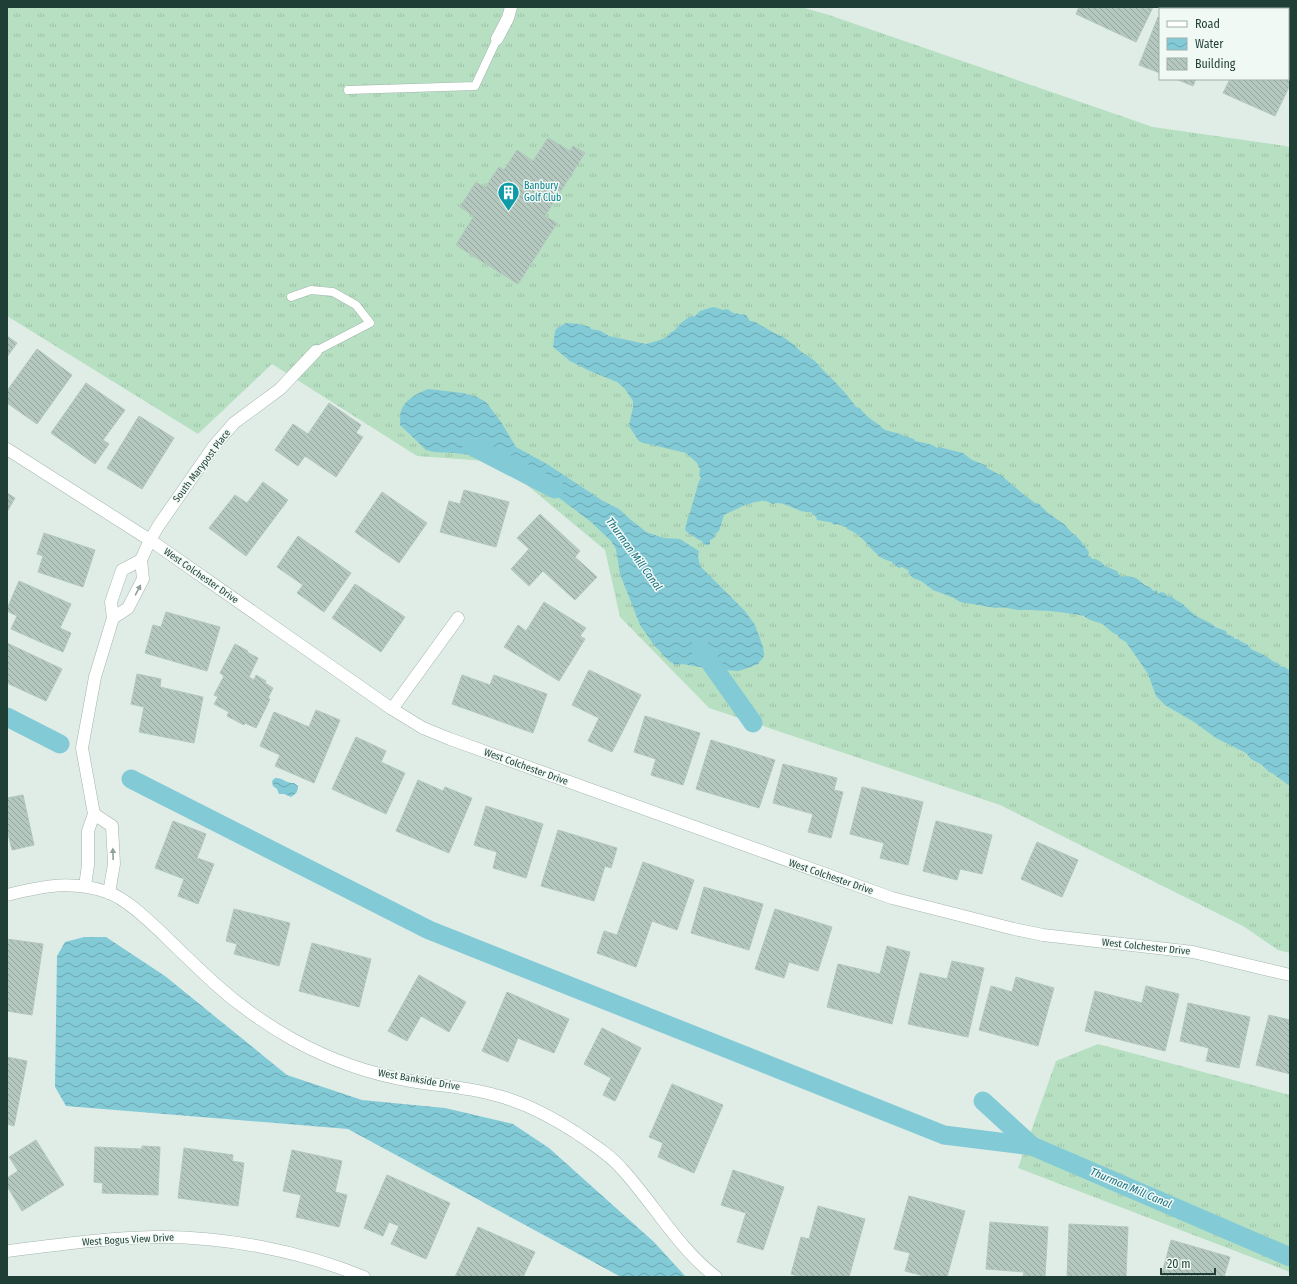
<svg xmlns="http://www.w3.org/2000/svg" width="1297" height="1284" font-family="'Fira Sans Condensed',sans-serif">
	<style>
		.grass { fill: url(#grass-tufts) }
		.water { fill: url(#water-waves) }
		.lines { fill: none; stroke-linecap: round; stroke-linejoin: round }
		.canal { stroke: #83cad7; stroke-width: 19 }
		.building { fill: url(#building-back-hatch); stroke: #b2c7be }
		.lane-casing { stroke: #a2b5ae; stroke-width: 9 }
		.street-casing { stroke: #a2b5ae; stroke-width: 13 }
		.lane { stroke: #fff; stroke-width: 8 }
		.street { stroke: #fff; stroke-width: 12 }
		.oneway { fill: #8f9f9a }
		.labels { text-anchor: middle; dominant-baseline: central; stroke-width: 3; stroke-linejoin: round; paint-order: stroke }
		.culture-label { font-size: 10px; fill: #0d838f; stroke: #f1f9f5; text-anchor: start }
		.street-label { font-size: 10px; fill: #1f3f36; stroke: #f1f9f5 }
		.water-label { font-size: 11px; font-style: italic; fill: #146e80; stroke: #f1f9f5 }
	</style>
	<defs>
		<pattern id="grass-tufts" width="24" height="20" patternUnits="userSpaceOnUse"><rect width="24" height="20" fill="#b7e0c2"/><path d="M3 7l-1-3M5 7V3M7 7l1-3M15 17l-1-3M17 17v-4M19 17l1-3" fill="none" stroke="#9dc1a7"/></pattern>
		<pattern id="water-waves" width="16" height="10" patternUnits="userSpaceOnUse"><rect width="16" height="10" fill="#83cad7"/><path d="M0 5q4-4 8 0t8 0" fill="none" stroke="#6ba5af"/></pattern>
		<pattern id="building-back-hatch" width="6" height="6" patternUnits="userSpaceOnUse"><rect width="6" height="6" fill="#b5c8c0"/><path d="M-1 5l2 2M0 0l6 6M5-1l2 2" fill="none" stroke="#93a49d"/></pattern>
	</defs>
	<rect width="100%" height="100%" fill="#e0ede7"/>
	<!-- grass -->
	<g class="grass">
		<path d="M7 7H801L829 15 1153 127 1286 146 1290 148V953L1278 950 1243 926 1000 805 709 708 620 617 605 550 499 462 417 456 272 364 198 434 7 316Z"/>
		<path d="M1098 1044 1290 1095V1272L1018 1168 1056 1061Z"/>
	</g>
	<!-- water -->
	<g class="water">
		<path d="M713 307 724 310 726 309 729 310 733 313 746 315 750 321C757 321 758 325 764 327 770 331 776 334 783 337 788 340 793 344 797 348 801 352 808 356 812 359 816 361 818 365 821 368 834 381 845 391 856 407L860 408C863 413 870 419 875 422 879 425 881 425 883 429H884L885 430 900 434 901 435 914 439 915 441C923 443 931 443 937 448L939 447 963 453 972 460 985 465 987 468 1002 476 1023 494 1035 503 1039 504 1048 513 1064 524 1073 534 1075 535 1080 540 1089 552 1088 556H1090L1092 559H1096L1097 560 1101 562 1105 566 1117 571 1120 576 1124 577 1125 575 1127 576 1136 578 1146 586 1150 587 1153 591 1157 590 1158 594 1161 592 1165 593 1166 596H1171L1177 601 1180 602 1196 616 1212 624 1215 627 1226 631 1227 634 1234 637V639H1238L1240 641 1248 645 1251 649 1264 655 1274 662 1278 663 1279 666 1285 667 1290 671V786L1272 773 1269 772 1262 765 1251 759 1246 753 1216 738 1194 722 1165 705 1156 696 1148 674 1144 668 1126 642 1119 638 1118 635C1112 634 1107 627 1102 624 1096 621 1089 621 1084 616 1064 612 1043 610 1024 610 1015 611 1006 606 996 608L960 602 954 598 933 590 921 581 913 578 908 573 909 571 902 567 899 568C897 567 894 564 892 562 887 560 882 559 878 555 868 547 861 533 847 529L846 527 837 524 835 525 830 522H829L817 520 816 516 813 515 811 512C797 514 784 499 773 504 768 502 763 499 758 502 753 501 750 505 745 505L724 515 719 531 715 534 714 538 710 540V544L708 545 703 544 702 541C699 540 686 532 685 530L688 517 689 516 699 481 701 478 699 475 700 469 697 463 686 453 640 442 638 440 629 426 633 407V401L625 389 617 382 590 371 570 361 553 347 555 331 557 328 566 323 579 324 590 327 591 329 601 331 609 336 646 344 660 340 668 336 670 333 675 330 681 323 689 317 695 316 700 311Z"/>
		<path d="M428 389 463 393 477 397 486 402 501 422 516 447 547 464 603 501 619 509 631 520 639 526 646 532 664 538 680 539 699 551 698 556 700 566 745 611 755 625 763 647 764 654 763 658 758 664 745 669 738 671 712 669 682 664 676 665 669 661 654 645 640 625 620 574 616 549 611 541 591 522 517 466 495 458 454 453 434 452 426 450 400 425C400 420 400 415 401 411 404 400 418 393 428 389Z"/>
		<path d="M275 778C282 777 285 783 294 783L298 786C298 792 296 794 291 797L284 794H279L277 789 273 786 272 781Z"/>
		<path d="M84 937H106L165 976 287 1075 362 1100 445 1108 513 1124 549 1148 654 1242 686 1277H621L348 1129 66 1106 55 1087 57 956 65 942Z"/>
	</g>
	<g class="lines">
		<!-- canal -->
		<g class="canal">
			<path d="M472 446 555 489"/>
			<path d="M700 648 753 723"/>
			<path d="M7 717 60 744"/>
			<path d="M131 779 429 930 944 1135 1032 1146"/>
			<path d="M983 1101 1032 1146 1290 1257"/>
		</g>
	</g>
	<!-- building -->
	<g class="building">
		<path d="M1079 7H1153L1136 42 1076 14Z"/>
		<path d="M1158 17 1160 18V73L1139 65Z"/>
		<path d="M1288 58 1290 59V85L1275 116 1223 93 1230 79H1288Z"/>
		<path d="M1176 79H1196L1193 86Z"/>
		<path d="M548 138 570 151 573 146 585 153 545 216 557 223 518 284 456 245 474 216 460 207 476 182 485 188 499 167 504 170 517 150 533 161Z"/>
		<path d="M7 336 17 343 7 357Z"/>
		<path d="M37 349 72 375 37 424 7 403V391Z"/>
		<path d="M86 383 125 410 103 440 109 444 95 464 51 433Z"/>
		<path d="M329 403 361 425 356 433 363 437 336 477 305 456 298 466 275 450 293 424 308 434Z"/>
		<path d="M139 416 174 438 142 489 107 468Z"/>
		<path d="M263 482 288 500 246 556 209 528 235 495 247 503Z"/>
		<path d="M464 490 509 502 496 547 440 532 449 501 460 504Z"/>
		<path d="M382 492 427 523 399 563 355 532Z"/>
		<path d="M7 493 15 498 7 512Z"/>
		<path d="M540 514 580 551 575 557 597 577 575 600 543 571 529 586 511 569 529 549 517 538Z"/>
		<path d="M44 533 95 550 83 587 38 572 43 556 37 554Z"/>
		<path d="M298 536 351 573 324 612 297 593 303 585 277 567Z"/>
		<path d="M19 581 71 604 60 628 71 633 63 652 11 629 17 616 7 611V609Z"/>
		<path d="M355 584 405 617 381 652 332 618Z"/>
		<path d="M544 602 586 628 580 636 585 639 559 681 504 647 518 625 526 631Z"/>
		<path d="M166 612 220 627 207 671 145 653 153 625 161 627Z"/>
		<path d="M7 643 62 669 46 701 7 683Z"/>
		<path d="M235 644 248 651 247 652 258 658 249 677 254 680 256 675 266 681 265 683 273 688 268 698 270 699 256 728 245 723 244 725 227 716 229 712 214 704 218 697 214 695 224 676 220 673Z"/>
		<path d="M589 670 641 695 612 752 588 741 599 718 572 705Z"/>
		<path d="M137 674 161 679 160 687 203 697 194 743 139 732 144 707 131 704Z"/>
		<path d="M462 675 490 685 494 675 547 694 533 733 452 704Z"/>
		<path d="M316 710 340 720 314 783 275 766 280 755 260 746 274 712 309 727Z"/>
		<path d="M645 716 700 733 683 785 651 775 656 759 634 752Z"/>
		<path d="M356 737 386 751 381 762 405 773 386 814 332 789Z"/>
		<path d="M711 740 775 760 759 808 696 789Z"/>
		<path d="M783 764 837 778 834 790 843 792 831 838 808 832 813 814 773 803Z"/>
		<path d="M418 780 443 791 445 787 472 798 449 853 396 831Z"/>
		<path d="M862 787 923 802 908 865 880 858 884 843 850 834Z"/>
		<path d="M23 795 34 845 12 850 8 833H7V798Z"/>
		<path d="M486 806 543 824 526 878 493 868 497 852 474 845Z"/>
		<path d="M173 821 206 834 197 858 214 864 198 904 178 896 184 879 155 868Z"/>
		<path d="M936 821 992 835 982 874 960 869 957 880 923 871Z"/>
		<path d="M558 830 617 848 611 868 605 866 594 901 541 886Z"/>
		<path d="M1037 842 1078 860 1062 897 1021 879Z"/>
		<path d="M643 862 694 880 677 930 652 921 636 967 597 953 604 931 617 935Z"/>
		<path d="M704 887 763 904 749 950 691 933Z"/>
		<path d="M234 909 290 923 279 966 234 954 237 944 226 941Z"/>
		<path d="M775 909 832 927 818 971 789 962 784 978 755 969Z"/>
		<path d="M7 939 43 944 32 1015 7 1011Z"/>
		<path d="M312 943 371 959 359 1007 299 991Z"/>
		<path d="M887 946 910 952 892 1024 827 1007 838 964 880 974Z"/>
		<path d="M952 961 984 968 968 1037 908 1024 920 973 947 979Z"/>
		<path d="M419 975 466 1002 449 1032 421 1016 407 1041 388 1031Z"/>
		<path d="M1016 977 1054 988 1038 1046 979 1030 991 986 1012 992Z"/>
		<path d="M1146 986 1179 994 1165 1051 1085 1031 1095 991 1142 1003Z"/>
		<path d="M507 992 569 1019 554 1053 518 1038 508 1062 482 1051Z"/>
		<path d="M1188 1003 1250 1017 1239 1068 1206 1061 1209 1048 1180 1041Z"/>
		<path d="M1269 1015 1290 1020V1074L1256 1065Z"/>
		<path d="M602 1028 641 1048 615 1101 603 1095 611 1078 584 1064Z"/>
		<path d="M7 1057 27 1061 14 1126 7 1124Z"/>
		<path d="M672 1084 723 1105 694 1173 658 1157 663 1143 649 1137Z"/>
		<path d="M36 1140 64 1185 22 1211 7 1186V1178L18 1171 9 1157Z"/>
		<path d="M142 1146 160 1147 158 1195 102 1193 103 1183 94 1182 95 1147 142 1149Z"/>
		<path d="M184 1148 233 1155 232 1161 244 1163 238 1206 178 1198Z"/>
		<path d="M292 1150 342 1161 335 1192 347 1195 339 1227 296 1217 301 1195 283 1191Z"/>
		<path d="M733 1170 784 1187 763 1250 737 1242 746 1213 721 1205Z"/>
		<path d="M387 1175 450 1203 426 1259 391 1244 399 1226 389 1222 383 1236 364 1228Z"/>
		<path d="M909 1196 965 1211 947 1277H923L924 1276 905 1271 910 1253 894 1249Z"/>
		<path d="M818 1206 865 1219 849 1277H801L791 1274 801 1237 809 1239Z"/>
		<path d="M990 1222 1048 1227 1045 1277H1023L1024 1272 986 1269Z"/>
		<path d="M1069 1224 1128 1227 1126 1277H1103V1276L1092 1275V1277H1067Z"/>
		<path d="M478 1227 535 1252 523 1277H455Z"/>
		<path d="M1171 1240 1230 1257 1224 1277H1161Z"/>
	</g>
	<g class="lines">
		<defs>
			<g id="lane">
				<path d="M348 90 475 86 497 39"/>
				<path d="M291 297 311 290 333 292 356 305 370 323 316 351"/>
			</g>
			<g id="street">
				<path d="M1284 7 1290 10"/>
				<path d="M497 39 508 18 511 7"/>
				<path d="M7 449 150 540 392 709 423 728 450 739 892 898 1014 929 1043 935 1193 952 1290 975"/>
				<path d="M141 560 150 540 159 525 214 446 234 423 280 389 316 351"/>
				<path d="M392 709 458 618"/>
				<path d="M94 814 82 748 95 677 113 618 111 602 122 570 141 560 143 579 128 608 113 618"/>
				<path d="M85 886 88 865V831L94 814 112 826 114 864 109 893"/>
				<path d="M7 895C43 886 70 880 107 892 127 899 149 921 164 935 180 951 197 967 213 982 237 1004 264 1023 292 1039 328 1059 370 1074 411 1081 439 1086 468 1087 495 1095 524 1102 550 1116 575 1132 591 1143 609 1154 622 1169 654 1204 678 1248 716 1277"/>
				<path d="M7 1251C56 1245 106 1238 155 1237 223 1236 301 1251 364 1277"/>
			</g>
		</defs>
		<!-- lane casing -->
		<use href="#lane" class="lane-casing"/>
		<!-- street casing -->
		<use href="#street" class="street-casing"/>
		<!-- lane -->
		<use href="#lane" class="lane"/>
		<!-- street -->
		<use href="#street" class="street"/>
	</g>
	<!-- one-way arrows -->
	<defs><path id="oneway-solid" d="M-6-.8H1V-3.2L6.5 0L1 3.2V.8H-6Z"/></defs>
	<g class="oneway">
		<use href="#oneway-solid" transform="translate(138 590) rotate(-62)"/>
		<use href="#oneway-solid" transform="translate(113 854) rotate(-92)"/>
	</g>
	<!-- icons -->
	<defs>
		<symbol id="building-pin" viewBox="-11 -11 22 30"><path d="M0 17L-7.5 6A9.5 9.5 0 1 1 7.5 6Z" fill="#0f9aa8" stroke="#f1f9f5"/><path d="M-4-6H4V6H1V3H-1V6H-4ZM-2.5-4.3h1.7v1.8h-1.7ZM.8-4.3h1.7v1.8H.8ZM-2.5-1h1.7V.8h-1.7ZM.8-1h1.7V.8H.8Z" fill="#fff"/></symbol>
	</defs>
	<g fill-rule="evenodd">
		<use href="#building-pin" x="496" y="180" width="25" height="34"/>
	</g>
	<g class="labels">
		<!-- culture labels -->
		<g class="culture-label">
			<text x="524" y="186">Banbury<tspan x="524" dy="12">Golf Club</tspan></text>
		</g>
		<!-- street labels -->
		<g class="street-label">
			<text transform="translate(202 466) rotate(-53)">South Marypost Place</text>
			<text transform="translate(201 576) rotate(35)">West Colchester Drive</text>
			<text transform="translate(526 767) rotate(20)">West Colchester Drive</text>
			<text transform="translate(831 877) rotate(19)">West Colchester Drive</text>
			<text transform="translate(1146 947) rotate(6)">West Colchester Drive</text>
			<text transform="translate(419 1080) rotate(10)">West Bankside Drive</text>
			<text transform="translate(128 1240) rotate(-3)">West Bogus View Drive</text>
		</g>
		<!-- water labels -->
		<g class="water-label">
			<text transform="translate(634 554) rotate(54)">Thurman Mill Canal</text>
			<text transform="translate(1131 1188) rotate(23)">Thurman Mill Canal</text>
		</g>
	</g>
	<!-- border -->
	<rect width="1297" height="1284" fill="none" stroke="#1f3f36" stroke-width="16"/>
	<!-- legend -->
	<rect x="1159" y="8" width="130" height="72" fill="#f1f9f5" stroke="#9dafa9"/>
	<rect x="1167" y="21" width="20" height="6" fill="#ffffff" stroke="#9dafa9"/>
	<text x="1195" y="28" font-size="12" fill="#1f3f36">Road</text>
	<rect x="1167" y="38" width="20" height="12" fill="url(#water-waves)" stroke="#9dafa9"/>
	<text x="1195" y="48" font-size="12" fill="#1f3f36">Water</text>
	<rect x="1167" y="58" width="20" height="12" fill="url(#building-back-hatch)" stroke="#9dafa9"/>
	<text x="1195" y="68" font-size="12" fill="#1f3f36">Building</text>
	<!-- scale -->
	<path d="M1161 1268v6h54v-6" fill="none" stroke="#1f3f36" stroke-width="2"/>
	<text x="1167" y="1268" font-size="12" fill="#1f3f36" stroke="#f1f9f5" stroke-width="3" paint-order="stroke">20 m</text>
</svg>
